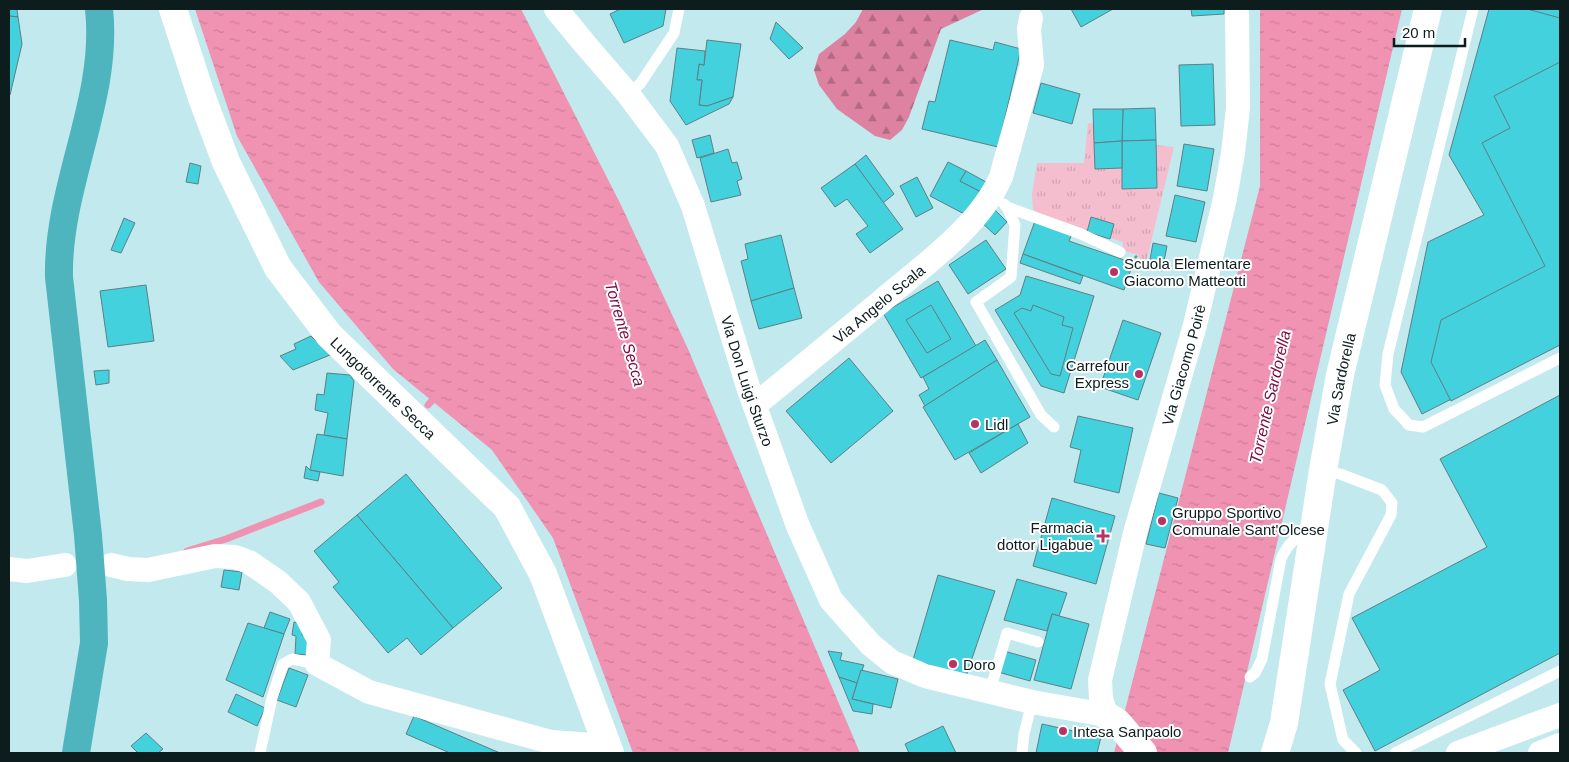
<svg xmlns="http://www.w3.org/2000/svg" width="1569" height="762" font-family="Helvetica,sans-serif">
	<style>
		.forest { fill: url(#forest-firs) }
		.park { fill: url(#park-tufts) }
		.water { fill: url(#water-ripples) }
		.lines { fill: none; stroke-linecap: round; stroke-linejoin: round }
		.stream { stroke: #f092b1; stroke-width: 7 }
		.building { fill: #43d1dd; stroke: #5c8084 }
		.path { stroke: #739093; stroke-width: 3; stroke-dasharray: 2.5 4; stroke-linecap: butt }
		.lane { stroke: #fff; stroke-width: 11 }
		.street { stroke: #fff; stroke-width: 24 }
		.secondary { stroke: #fff; stroke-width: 28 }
		.highway { stroke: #4eb4bd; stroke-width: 28 }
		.poi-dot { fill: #ba306b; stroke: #fff; stroke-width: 2 }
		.labels { text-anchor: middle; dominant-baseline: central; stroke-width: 4; stroke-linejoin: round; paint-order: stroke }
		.poi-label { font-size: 15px; fill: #0d1c1d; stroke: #fff; text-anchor: start }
		.street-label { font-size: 15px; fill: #0d1c1d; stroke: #fff }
		.water-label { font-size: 16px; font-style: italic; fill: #7c0b42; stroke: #fff }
	</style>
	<defs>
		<pattern id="forest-firs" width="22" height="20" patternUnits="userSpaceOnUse" patternTransform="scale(1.25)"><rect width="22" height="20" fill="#de82a1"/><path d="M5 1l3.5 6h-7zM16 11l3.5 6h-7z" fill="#b26a83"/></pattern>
		<pattern id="park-tufts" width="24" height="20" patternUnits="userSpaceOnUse" patternTransform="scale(1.25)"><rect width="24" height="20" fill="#f5bece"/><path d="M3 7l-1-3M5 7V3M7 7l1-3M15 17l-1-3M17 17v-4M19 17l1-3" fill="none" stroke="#d1a3b0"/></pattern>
		<pattern id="water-ripples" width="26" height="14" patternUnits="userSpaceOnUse" patternTransform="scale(1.25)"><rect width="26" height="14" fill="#f092b1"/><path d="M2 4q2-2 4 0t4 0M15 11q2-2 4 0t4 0" fill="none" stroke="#cd7d98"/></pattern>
	</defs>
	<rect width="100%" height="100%" fill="#c2e9ed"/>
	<!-- forest -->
	<path class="forest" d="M863 9H984L941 29 909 117 902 130 890 140 875 136 837 109 819 85 814 70 819 54 845 34 856 22Z"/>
	<!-- park -->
	<path class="park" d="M1088 123 1094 124 1095 169 1122 168V189L1157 188 1156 145 1174 147 1146 263 1142 262 1138 255 1122 250 1123 242 1039 214 1033 210 1032 194 1037 163H1084Z"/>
	<!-- water -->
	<g class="water">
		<path d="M195 9H521L621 205 688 349 860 753H633L553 538 492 450 393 369 319 282 237 136Z"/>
		<path d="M1260 9H1402L1228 753H1114L1260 186Z"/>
	</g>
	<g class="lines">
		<!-- stream -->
		<g class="stream">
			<path d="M428 405 438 394"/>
			<path d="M187 551 226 539 321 502"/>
		</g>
	</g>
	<!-- building -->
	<g class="building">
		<path d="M9 9H17L18 17 9 16Z"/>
		<path d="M620 9H666L663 26 624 43 610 14Z"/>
		<path d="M1071 9H1113L1081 27Z"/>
		<path d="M1191 9H1224V14L1192 16Z"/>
		<path d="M1489 9H1560V344L1422 414 1401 372 1428 242 1484 215 1449 155Z"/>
		<path d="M1527 9H1560V18Z"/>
		<path d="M9 16 18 17 22 44 10 95H9Z"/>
		<path d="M776 22 803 48 789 59 770 39Z"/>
		<path d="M707 40 741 44 733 97 707 106 699 105 702 80H697L699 64 704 65Z"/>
		<path d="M950 40 993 50 995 42 1021 49 998 147 922 129 929 101 935 102Z"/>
		<path d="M677 48 705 51 704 65 699 64 697 80H702L699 105 707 106 733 97 729 104 686 125 670 101Z"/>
		<path d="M1560 62V345L1451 401 1431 362 1441 320 1545 266 1482 143 1510 128 1494 96Z"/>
		<path d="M1213 64 1215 125 1181 126 1179 65Z"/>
		<path d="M1041 83 1080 94 1072 124 1033 113Z"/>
		<path d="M1155 108 1156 140 1122 141 1123 109Z"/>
		<path d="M1093 109H1123L1122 141 1094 143Z"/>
		<path d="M710 135 714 153 697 158 692 140Z"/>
		<path d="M1156 140 1157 188 1122 189V141Z"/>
		<path d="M1122 141V168L1095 169 1094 143Z"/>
		<path d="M1184 144 1214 149 1207 191 1177 186Z"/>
		<path d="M728 149 732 163 737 162 742 179 737 181 741 195 711 202 700 158Z"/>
		<path d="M866 155 894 194 883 203 855 164Z"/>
		<path d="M948 162 966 171 960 181 983 193 970 217 930 196Z"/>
		<path d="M190 163 201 166 198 184 186 182Z"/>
		<path d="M855 164 903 229 870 253 856 234 868 226 847 199 835 207 821 188Z"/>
		<path d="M966 171 988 183 983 193 960 181Z"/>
		<path d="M917 177 933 208 916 217 900 186Z"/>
		<path d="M1175 195 1205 202 1196 242 1166 236Z"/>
		<path d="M993 208 1007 222 995 235 980 221Z"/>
		<path d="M1091 217 1114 224 1110 239 1087 232Z"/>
		<path d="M124 218 135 223 121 253 111 250Z"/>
		<path d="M1035 221 1072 234 1069 241 1133 263 1124 290 1023 254Z"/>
		<path d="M781 235 794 288 751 301 741 261 748 259 745 244Z"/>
		<path d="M986 240 1006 269 968 294 949 265Z"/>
		<path d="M1153 243 1167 246 1162 271 1149 265Z"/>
		<path d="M1023 254 1083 276 1080 284 1020 263Z"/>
		<path d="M1026 276 1094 296 1064 393 1041 386 995 310 1020 295Z"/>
		<path d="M938 281 976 346 921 378 883 313Z"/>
		<path d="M146 285 154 341 108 347 100 291Z"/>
		<path d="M794 288 802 318 759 329 751 301Z"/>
		<path d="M931 305 951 339 927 353 906 320Z"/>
		<path d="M1033 305 1064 317 1062 325 1073 328 1060 376 1051 374 1014 313 1022 308 1031 311Z"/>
		<path d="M1123 320 1161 333 1138 400 1100 387Z"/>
		<path d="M311 336 330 355 293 370 280 356 296 349 294 344Z"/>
		<path d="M985 340 997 360 925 406 919 395 929 389 923 377Z"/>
		<path d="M849 358 893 411 831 463 786 411Z"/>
		<path d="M997 360 1030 417 955 460 923 407Z"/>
		<path d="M109 370V383L96 385 94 371Z"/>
		<path d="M327 373 350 375 354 381 347 439 324 435 328 413 315 410 317 394 324 395Z"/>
		<path d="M1560 395V653L1375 751 1343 690 1380 670 1352 618 1487 547 1440 459Z"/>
		<path d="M1078 416 1133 428 1119 493 1074 482 1081 450 1070 447Z"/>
		<path d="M1018 424 1028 443 981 473 969 453Z"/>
		<path d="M317 434 347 439 343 476 310 470Z"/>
		<path d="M306 466 310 470 320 472 318 481 304 478Z"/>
		<path d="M406 474 502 588 453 628 357 515Z"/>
		<path d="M1159 493 1178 498 1165 548 1146 544Z"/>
		<path d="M1052 498 1115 516 1096 584 1033 566Z"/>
		<path d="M357 515 453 628 421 655 407 638 388 653 333 587 339 582 314 551Z"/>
		<path d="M224 570 242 572 239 590 221 587Z"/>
		<path d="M938 575 995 591 966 676 913 660Z"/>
		<path d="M1017 579 1067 593 1059 616 1052 614 1047 631 1004 620Z"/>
		<path d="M270 612 290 619 284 634 264 628Z"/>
		<path d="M1052 614 1089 624 1071 689 1034 680Z"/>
		<path d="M294 622 303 624 302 635 307 636 309 655 295 654 296 636 292 635Z"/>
		<path d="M248 623 284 634 263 697 226 680Z"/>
		<path d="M828 651 842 653 840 660 864 665 857 683 839 677Z"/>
		<path d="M1004 651 1036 660 1030 681 998 672Z"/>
		<path d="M289 668 308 675 296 707 277 700Z"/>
		<path d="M861 670 898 679 891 708 852 699Z"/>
		<path d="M839 677 857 683 852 699 873 704 872 714 853 711Z"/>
		<path d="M236 694 265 708 257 726 228 712Z"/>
		<path d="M414 716 500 753H450L406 734Z"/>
		<path d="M1042 724 1101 737 1097 753H1036Z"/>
		<path d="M943 726 956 753H909L905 744Z"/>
		<path d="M146 733 163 749 158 753H138L131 746Z"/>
	</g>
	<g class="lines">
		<!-- path -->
		<path class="path" d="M1135 256 1142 263"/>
		<!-- lane -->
		<g class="lane">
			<path d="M1473 9 1388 354 1385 385 1394 409 1409 425 1423 427 1560 358"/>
			<path d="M628 94 640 84 674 33 679 9"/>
			<path d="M1004 204 1007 207 1081 234 1120 252"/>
			<path d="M1007 207 1015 225 1011 277 976 302 1041 415 1054 427"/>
			<path d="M1323 470 1340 474 1382 490 1392 503 1391 515 1349 594 1330 684 1343 740 1356 753"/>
			<path d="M1250 677 1255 673 1262 659 1281 559C1288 543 1296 536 1312 531"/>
			<path d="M990 691 1007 633 1038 642"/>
			<path d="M260 753 272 698 283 664 292 659 317 664"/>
			<path d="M1022 753 1024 734 1032 702"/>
			<path d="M1395 753 1560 671"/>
		</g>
		<!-- street -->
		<g class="street">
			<path id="s1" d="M556 9 584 43 628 94 667 146 693 206 748 387 798 526 831 600 871 645 892 662 925 676 1032 702 1106 715 1101 698 1100 680 1135 533 1195 325 1225 198 1233 153 1238 108 1237 9"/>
			<path id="s2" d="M755 405C796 372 837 338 878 304 921 267 978 229 1001 177L1032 65 1029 29 1031 18"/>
			<path d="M111 565 128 569 148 570 215 556 235 557 249 562 278 582 299 602 319 640 317 664 369 692 551 742 609 746"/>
			<path d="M9 569 27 571 65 565"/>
			<path d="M1458 753 1560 715"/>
			<path d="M1540 753 1560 745"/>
		</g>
		<!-- secondary -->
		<g class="secondary">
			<path id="s3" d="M173 9 201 95 226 162 278 268 329 335 507 507 543 574 610 753"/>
			<path d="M1106 715 1118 723 1143 753"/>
			<path id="s4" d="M1275 753 1284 723 1323 470 1340 375 1428 9"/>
		</g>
		<!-- highway -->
		<path class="highway" d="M76 753 94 643 93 600 88 535 59 277C57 186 109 99 99 9"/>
	</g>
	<!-- markers -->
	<g class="poi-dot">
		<circle cx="1114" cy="272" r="5"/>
		<circle cx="1139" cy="374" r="5"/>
		<circle cx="975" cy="424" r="5"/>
		<circle cx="1162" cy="521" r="5"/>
		<path d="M1100.5 528.5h5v5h5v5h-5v5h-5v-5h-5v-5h5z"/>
		<circle cx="953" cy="664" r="5"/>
		<circle cx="1063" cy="731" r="5"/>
	</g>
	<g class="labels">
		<!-- poi labels -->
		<g class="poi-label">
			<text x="1124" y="263">Scuola Elementare<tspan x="1124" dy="17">Giacomo Matteotti</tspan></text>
			<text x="1129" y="365" text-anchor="end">Carrefour<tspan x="1129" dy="17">Express</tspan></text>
			<text x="985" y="424">Lidl</text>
			<text x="1172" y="512">Gruppo Sportivo<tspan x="1172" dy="17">Comunale Sant'Olcese</tspan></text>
			<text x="1093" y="527" text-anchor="end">Farmacia<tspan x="1093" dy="17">dottor Ligabue</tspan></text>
			<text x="963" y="664">Doro</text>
			<text x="1073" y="731">Intesa Sanpaolo</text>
		</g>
		<!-- street labels -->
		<g class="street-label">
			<text stroke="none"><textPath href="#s2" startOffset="160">Via Angelo Scala</textPath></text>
			<text stroke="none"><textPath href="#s1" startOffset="1330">Via Giacomo Poirè</textPath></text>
			<text stroke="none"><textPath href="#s4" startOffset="380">Via Sardorella</textPath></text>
			<text stroke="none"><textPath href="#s1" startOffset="425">Via Don Luigi Sturzo</textPath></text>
			<text stroke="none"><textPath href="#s3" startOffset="440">Lungotorrente Secca</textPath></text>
		</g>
		<!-- water labels -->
		<g class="water-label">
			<text transform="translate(625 334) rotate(74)">Torrente Secca</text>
			<text transform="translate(1270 397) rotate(-77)">Torrente Sardorella</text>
		</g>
	</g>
	<!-- border -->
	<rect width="1569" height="762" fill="none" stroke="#0d1c1d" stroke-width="20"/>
	<!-- scale -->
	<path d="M1394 38v8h71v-8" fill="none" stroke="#0d1c1d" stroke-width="2.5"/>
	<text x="1402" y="38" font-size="15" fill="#0d1c1d" stroke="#ffffff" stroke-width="4" paint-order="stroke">20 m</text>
</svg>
